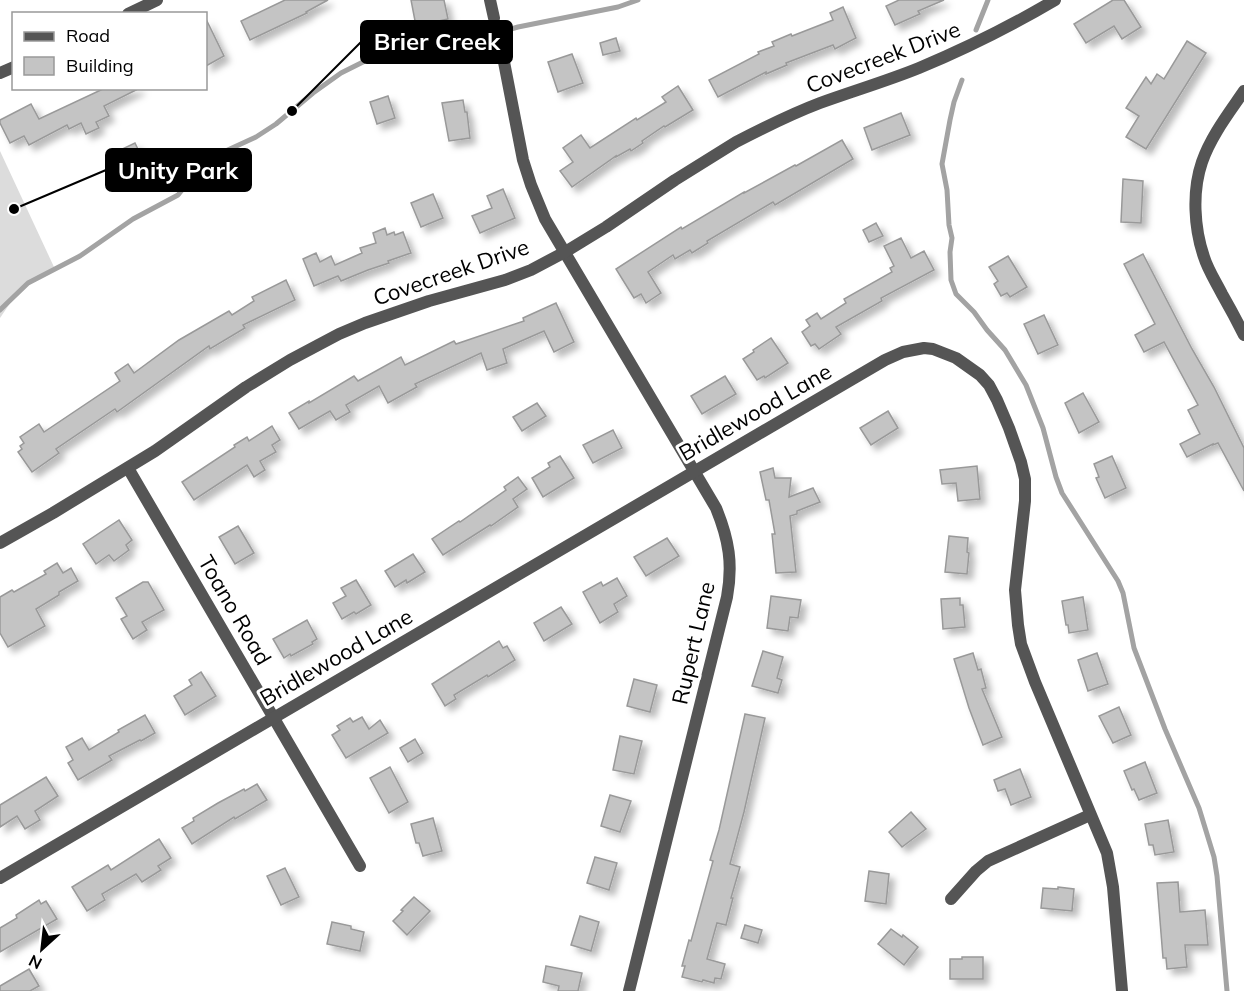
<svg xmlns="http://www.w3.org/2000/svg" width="1244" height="991" font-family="Mulish,sans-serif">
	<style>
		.green { fill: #dcdcdc }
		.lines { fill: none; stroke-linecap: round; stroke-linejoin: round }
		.stream { stroke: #a3a3a3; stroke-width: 5 }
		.building { fill: #c4c4c4; stroke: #999; stroke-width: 1.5; filter: url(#shadow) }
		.minor { stroke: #555; stroke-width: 12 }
		.labels { text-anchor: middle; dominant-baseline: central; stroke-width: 6; stroke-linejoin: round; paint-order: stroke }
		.street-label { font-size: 22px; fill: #000; stroke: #fff }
		.leader { fill: none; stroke: #000; stroke-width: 2 }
		.callout-dot { fill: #000; stroke: #fff; stroke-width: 2 }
		.callout { fill: #000; stroke: #000; stroke-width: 2 }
		.callout-label { font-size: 24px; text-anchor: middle; font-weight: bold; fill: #fff }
	</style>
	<defs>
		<filter id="shadow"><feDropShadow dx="5.5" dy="5.5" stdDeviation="3" flood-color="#0004"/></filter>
	</defs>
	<rect width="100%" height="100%" fill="#fff"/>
	<!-- green -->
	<path class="green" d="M0 151 54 267 31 280 17 293 0 318Z"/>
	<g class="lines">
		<!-- stream -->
		<g class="stream">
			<path d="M976 30 988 0"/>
			<path d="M962 80 954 102 950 120 942 164 947 190 949 225 952 238 950 252 951 280 956 294 974 312 987 330 1005 350 1026 385 1043 428 1056 477 1062 493 1118 581 1123 593 1134 648 1165 729 1199 808 1214 857 1217 876 1227 991"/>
			<path d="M0 310 28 283 80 256 133 219 178 195 206 160 256 137 276 124 313 93 341 73 365 61 406 51 454 46 518 27 618 7 638 0"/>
		</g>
	</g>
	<!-- building -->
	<g class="building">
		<path d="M285 0H328L306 12 307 13 250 40 241 21Z"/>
		<path d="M411 0H444L448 19 416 26Z"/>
		<path d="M899 0H944L918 11 920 14 895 25 886 6Z"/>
		<path d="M1113 0H1124L1141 27 1122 39 1114 26 1086 43 1074 24Z"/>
		<path d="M843 7 856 38 835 49 833 45 786 63 787 65 766 74V72L718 97 709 80 759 54 758 52 774 46 772 42 791 34 792 36 833 20 830 13Z"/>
		<path d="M206 19 224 56 206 66Z"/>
		<path d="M616 38 620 51 603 55 600 43Z"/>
		<path d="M1187 41 1206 53 1146 149 1126 137 1139 116 1126 108 1146 77 1151 84 1157 74 1164 79Z"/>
		<path d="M572 54 583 83 558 92 548 62Z"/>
		<path d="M678 86 693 110 665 127 664 126 642 141 643 143 631 151 630 149 616 157V156L572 187 560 171 573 162 563 148 581 135 590 148 636 118 637 120 666 102 662 97Z"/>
		<path d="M105 88H140L104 106 109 116 96 122 99 128 86 134 81 123 69 129 67 125 29 145 24 136 10 143 0 123V120L31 104 39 119Z"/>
		<path d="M388 96 395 118 377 124 370 102Z"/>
		<path d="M463 100 465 112H467L470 138 449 141 442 103Z"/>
		<path d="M901 113 910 135 872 150 864 128Z"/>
		<path d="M842 140 853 159 775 205 773 202 707 241 708 243 692 253 690 250 675 259 673 255 648 272 661 293 646 303 641 294 634 298 616 269 681 227 682 229 744 192V193L795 165 796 166Z"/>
		<path d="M135 143 146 166 129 174 118 151Z"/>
		<path d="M1123 179 1143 181 1141 223 1121 222Z"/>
		<path d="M503 189 515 218 480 233 472 216 492 208 487 196Z"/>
		<path d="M433 194 443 218 421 227 411 203Z"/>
		<path d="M876 223 883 236 869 242 863 230Z"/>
		<path d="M385 228 387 235 394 232 395 235 403 232 411 253 388 261 389 263 368 270 341 281 338 276 314 286 303 259 316 253 320 262 331 256 335 265 362 253 360 248 376 243 373 233Z"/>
		<path d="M901 238 911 258 924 251 934 270 881 298 882 301 836 327 841 334 819 349 815 344 811 346 802 332 810 326 806 320 817 313 821 319 846 303 844 299 892 272 890 268 894 266 884 246Z"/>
		<path d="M1143 254 1192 349 1214 387 1244 448V491L1218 443 1213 445V444L1187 457 1180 444 1200 434 1188 410 1198 405 1164 342 1144 352 1135 335 1155 324 1124 264Z"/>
		<path d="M1008 256 1027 287 1010 297 1007 293 1001 296 994 284 998 281 989 267Z"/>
		<path d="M286 280 295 300 243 325 245 328 210 349 209 346 117 412 115 409 56 449 59 453 32 472 18 452 22 449 20 446 24 443 20 437 39 424 44 432 120 381 115 373 128 364 134 373 179 340 229 311 232 315 254 301 252 297Z"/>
		<path d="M556 303 574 342 554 352 544 331 503 349 507 363 487 370 481 353 415 384 417 387 388 403 379 386 346 405 350 412 336 420 330 411 299 429 289 413 309 401V403L354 376 358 381 401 357 405 365 454 341 456 344 524 321 523 318Z"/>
		<path d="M1044 315 1058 345 1038 354 1024 324Z"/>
		<path d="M771 338 788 363 765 378 764 376 757 380 743 359 754 352 753 350Z"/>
		<path d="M725 376 736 394 702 414 691 396Z"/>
		<path d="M1083 393 1099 422 1079 433 1065 403Z"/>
		<path d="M537 403 546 416 522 431 513 417Z"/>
		<path d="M888 411 898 428 871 445 860 428Z"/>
		<path d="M272 426 280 440 272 445 276 452 260 461 265 470 254 477 247 465 194 500 182 482 235 447 234 445 247 437 249 441Z"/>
		<path d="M613 430 622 448 593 463 583 445Z"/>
		<path d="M560 456 574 478 543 497 532 478 550 467 548 463Z"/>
		<path d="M1112 456 1126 488 1105 498 1096 478 1099 477 1094 464Z"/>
		<path d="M977 466 980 499 958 501 956 483 942 484 940 470Z"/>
		<path d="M773 468 775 478H791L789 497 813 488 820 502 797 511V514L790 516 796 572 776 573 772 534H775L769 500H766L760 472Z"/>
		<path d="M518 477 527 489 513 499 518 507 491 526 490 525 443 555 432 539 459 521 460 522 506 490 504 487Z"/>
		<path d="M119 520 132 540 126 545 129 550 114 561 109 555 96 564 83 544Z"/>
		<path d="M238 526 254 553 235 564 219 537Z"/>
		<path d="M949 536 968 538 967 552 969 553 967 574 945 572Z"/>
		<path d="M667 538 679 556 646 576 634 557Z"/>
		<path d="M413 554 425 572 407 583 406 580 395 587 385 571Z"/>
		<path d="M57 563 63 573 71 568 78 581 59 592V595L36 609 45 626 8 647 0 633V597L12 590 14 592 46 574 44 571Z"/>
		<path d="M617 578 627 596 614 604 618 612 600 623 583 592 601 582 603 586Z"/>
		<path d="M356 580 371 605 356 614 354 612 342 619 333 603 346 596 341 588Z"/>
		<path d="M143 582H148L164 610 142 622 147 630 133 639 121 619 127 616 116 598Z"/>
		<path d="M771 596 801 600 798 618 790 617 788 631 767 628Z"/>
		<path d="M1083 597 1088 630 1069 633 1068 625H1066L1062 601Z"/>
		<path d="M960 598V605H963L965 627 943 629 941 599Z"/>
		<path d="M561 607 572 624 544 641 534 623Z"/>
		<path d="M307 620 317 639 312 642 313 644 291 656 290 654 284 658 273 639Z"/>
		<path d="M499 641 503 648 507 646 515 660 488 677 487 675 454 695 456 699 445 706 432 684Z"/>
		<path d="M763 651 783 657 777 678 782 680 778 693 752 686Z"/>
		<path d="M973 653 978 670 981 669 986 688 982 689 1002 737 983 745 969 708 954 659Z"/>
		<path d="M1097 653 1108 684 1088 691 1078 660Z"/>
		<path d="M201 672 216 696 185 715 174 696 192 685 189 680Z"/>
		<path d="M634 679 657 685 650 712 627 706Z"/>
		<path d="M1119 707 1131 735 1113 743 1099 716Z"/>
		<path d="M745 714 765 718 744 812 730 864 740 867 731 898H733L726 925 717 923 707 959 725 964 721 979 715 978 714 983 703 980 702 982 682 977 685 966H682L689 940 691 941 713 861 710 860 719 830Z"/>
		<path d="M145 715 155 733 141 741 140 740 109 756 112 760 78 780 68 763 73 760 66 747 82 738 89 750 119 732 118 730Z"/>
		<path d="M362 717 369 729 380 720 388 733 346 758 332 735 340 730 337 726 350 718 353 722Z"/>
		<path d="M620 736 642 741 634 774 613 770Z"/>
		<path d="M415 739 423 753 408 762 400 748Z"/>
		<path d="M1145 762 1157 793 1139 800 1134 789 1132 790 1124 771Z"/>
		<path d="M390 767 408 802 389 813 370 778Z"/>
		<path d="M1020 769 1031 797 1011 805 1005 789 998 791 994 780Z"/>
		<path d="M46 777 58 796 35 811 40 820 25 829 17 816 0 827V805Z"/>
		<path d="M257 784 267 800 235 819 234 817 192 844 182 828 194 821 193 818 218 803 244 789 245 791Z"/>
		<path d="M610 795 631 801 620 832 601 826Z"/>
		<path d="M911 812 926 829 902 847 889 832Z"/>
		<path d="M433 818 442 851 423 856 419 843H416L411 824Z"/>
		<path d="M1168 820 1174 852 1155 855 1153 845H1149L1145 824Z"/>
		<path d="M159 839 171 858 158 866 161 870 142 882 136 874 102 894 105 900 87 911 72 887 108 865 111 870Z"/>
		<path d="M595 857 617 863 609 890 587 883Z"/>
		<path d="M285 868 299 897 281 905 267 876Z"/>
		<path d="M869 871 889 874 886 904 865 901Z"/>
		<path d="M1178 882 1180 912 1205 910 1208 945H1185L1187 967 1167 969 1166 958H1163L1157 883Z"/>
		<path d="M1058 887 1074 889 1072 911 1041 908 1043 888 1058 889Z"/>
		<path d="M414 897 430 911 407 935 393 921 403 911 401 910Z"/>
		<path d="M39 900 41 904 46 901 57 919 0 952V928L17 918 16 915Z"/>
		<path d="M580 916 599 922 591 951 571 945Z"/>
		<path d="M332 922 351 926V929L364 932 360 951 327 944Z"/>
		<path d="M745 925 762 930 758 943 741 938Z"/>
		<path d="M891 929 902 937 903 935 918 947 904 965 878 944Z"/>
		<path d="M962 957H983V979H950V959H962Z"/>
		<path d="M546 966 582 973 578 991H558L559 986 543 982Z"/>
		<path d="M29 969 39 986 30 991H0V986Z"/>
	</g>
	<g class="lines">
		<!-- minor -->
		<g class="minor">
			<path d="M490 0 494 18"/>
			<path d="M128 14 157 0"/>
			<path d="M504 62 523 160 531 185 545 219 716 508C729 540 733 564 727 597L629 991"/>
			<path d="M0 73 14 67"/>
			<path d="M1244 91C1229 113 1211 136 1202 162 1192 191 1194 228 1204 257 1208 270 1216 282 1222 294 1230 308 1237 321 1244 335"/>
			<path d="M128 468 360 866"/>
			<path d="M0 543 53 513 155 451 246 387 290 360 339 334 365 323 429 301 505 280 531 270 565 252 606 227 675 180 736 142C763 128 791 114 820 103 853 91 887 81 919 68 967 48 1011 26 1055 0"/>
			<path d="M0 878 885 360 903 352 924 348 933 349 956 358 980 375 989 385 997 400 1009 428 1021 462 1025 479V501L1015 590 1018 625 1021 644 1035 682 1107 853 1113 887 1122 991"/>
			<path d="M951 899 976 871 988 861 1090 815"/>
		</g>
	</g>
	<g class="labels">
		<!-- street labels -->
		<g class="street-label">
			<text transform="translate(883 57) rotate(-21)">Covecreek Drive</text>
			<text transform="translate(451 272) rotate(-19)">Covecreek Drive</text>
			<text transform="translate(755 412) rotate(-30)">Bridlewood Lane</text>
			<text transform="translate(235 610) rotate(60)">Toano Road</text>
			<text transform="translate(693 643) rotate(-77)">Rupert Lane</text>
			<text transform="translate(336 657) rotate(-30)">Bridlewood Lane</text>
		</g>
	</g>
	<!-- callouts -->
	<path class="leader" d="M292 111L361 42M14 209L106 170"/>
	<g class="callout-dot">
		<circle cx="292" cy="111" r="6"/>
		<circle cx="14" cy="209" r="6"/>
	</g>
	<g class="callout">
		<rect x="361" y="21" width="151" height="42" rx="6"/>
		<rect x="106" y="149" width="145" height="42" rx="6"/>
	</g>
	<g class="callout-label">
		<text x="437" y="50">Brier Creek</text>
		<text x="178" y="179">Unity Park</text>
	</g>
	<!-- legend -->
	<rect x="12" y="12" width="195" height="78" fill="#ffffff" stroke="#999999" stroke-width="1.5"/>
	<rect x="24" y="32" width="30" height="9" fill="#555555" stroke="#999999" stroke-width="1.5"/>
	<text x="66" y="42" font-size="18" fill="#000000">Road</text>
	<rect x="24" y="57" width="30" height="18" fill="#c4c4c4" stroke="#999999" stroke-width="1.5"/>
	<text x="66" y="72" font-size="18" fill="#000000">Building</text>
	<!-- north arrow -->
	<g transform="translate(42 949) rotate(207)" stroke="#ffffff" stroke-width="4.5" paint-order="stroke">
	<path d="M0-4.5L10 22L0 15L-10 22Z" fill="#000000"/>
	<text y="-9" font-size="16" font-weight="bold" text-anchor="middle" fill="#000000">N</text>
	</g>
</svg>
